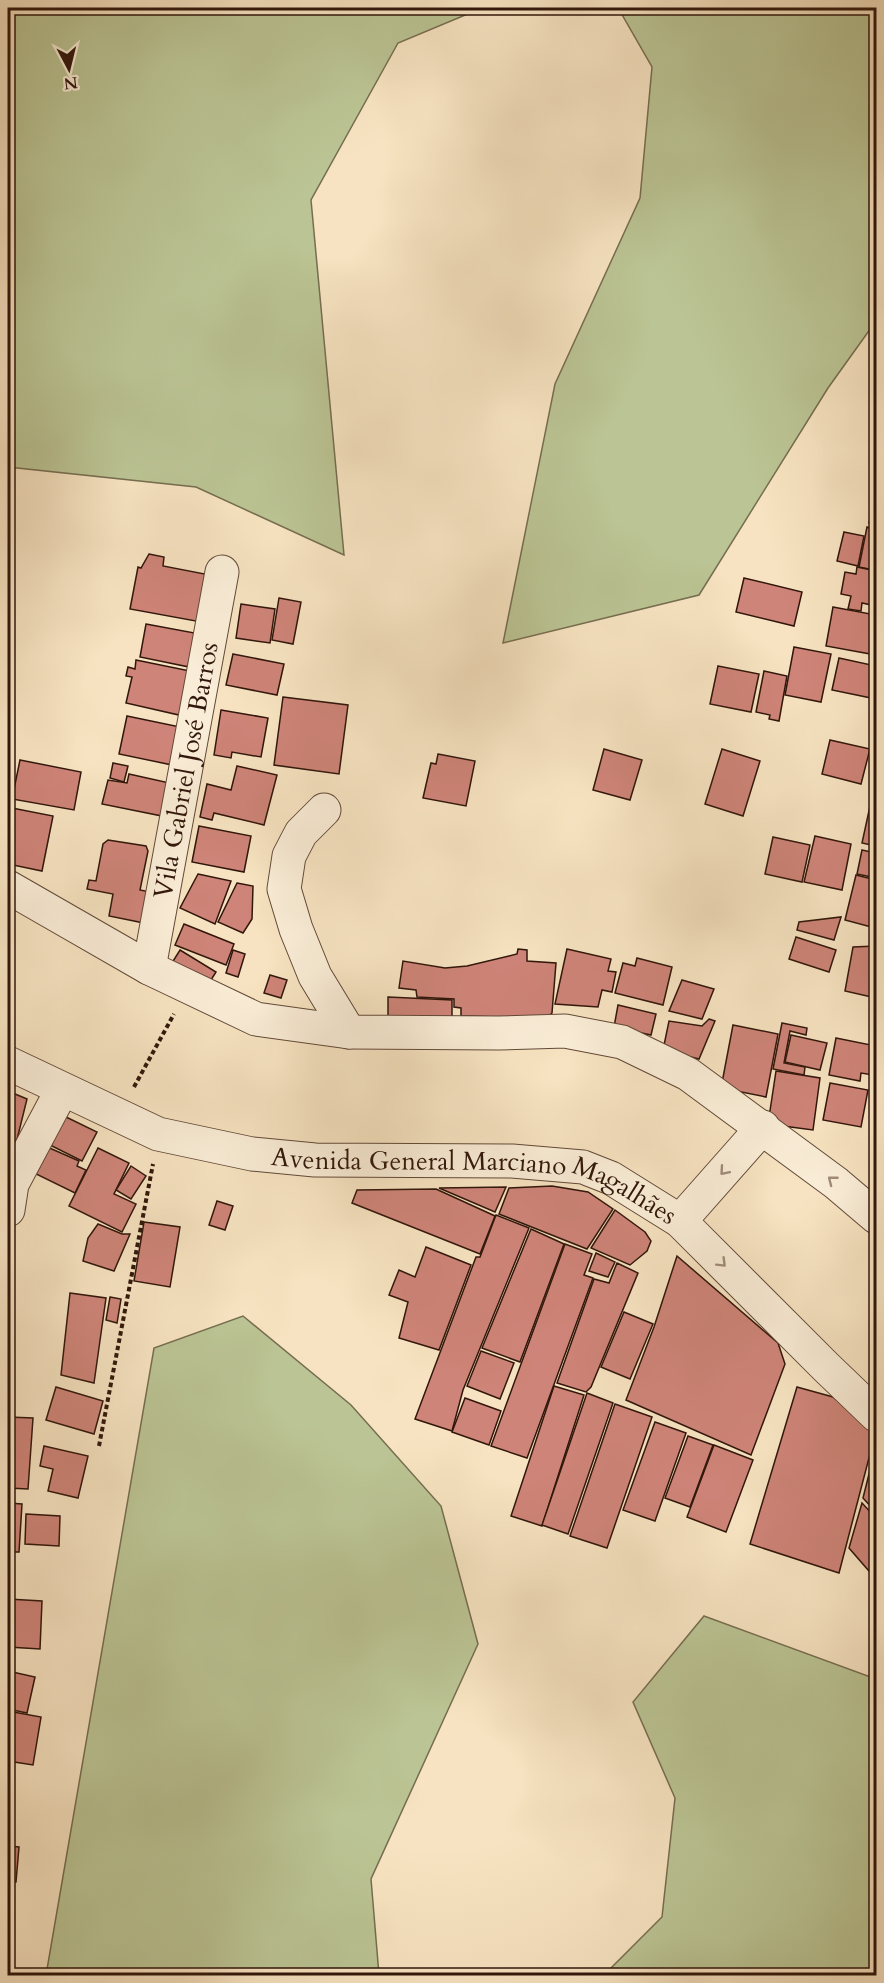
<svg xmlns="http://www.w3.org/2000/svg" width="884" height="1983" font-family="Cardo,serif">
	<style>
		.green { fill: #bbc494; stroke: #766d50; stroke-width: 1.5 }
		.building { fill: #ce8478; stroke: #31160b; stroke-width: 1.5 }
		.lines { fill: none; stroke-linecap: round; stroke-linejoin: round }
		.minor-casing { stroke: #624938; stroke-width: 35 }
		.path { stroke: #31160b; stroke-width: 4; stroke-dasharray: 4.5 3; stroke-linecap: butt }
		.minor { stroke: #faedd7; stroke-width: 33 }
		.oneway { stroke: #a08c7b }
		.labels { text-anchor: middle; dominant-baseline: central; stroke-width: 4.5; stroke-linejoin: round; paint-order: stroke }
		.street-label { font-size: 26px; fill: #31160b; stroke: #faedd7 }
	</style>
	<rect width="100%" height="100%" fill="#f7e3c1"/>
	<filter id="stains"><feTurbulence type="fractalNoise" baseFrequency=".00333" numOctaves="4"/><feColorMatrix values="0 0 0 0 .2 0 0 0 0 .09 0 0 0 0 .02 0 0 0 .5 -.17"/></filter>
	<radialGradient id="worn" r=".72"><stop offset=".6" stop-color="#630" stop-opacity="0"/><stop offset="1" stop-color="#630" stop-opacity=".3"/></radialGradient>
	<!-- green -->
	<g class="green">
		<path d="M8 8H482L398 43 311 200 344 555 196 487 8 467Z"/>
		<path d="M575 8H876V321L828 388 699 595 503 643 555 384 640 198 652 67 621 13Z"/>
		<path d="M243 1316 351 1405 441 1506 478 1644 371 1879 379 1975H46L154 1348Z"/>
		<path d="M704 1616 876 1679V1975H604L662 1917 675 1798 633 1702Z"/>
	</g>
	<!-- building -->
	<g class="building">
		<path d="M876 490V525L869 523Z"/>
		<path d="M867 527 876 530V561L874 570 859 567Z"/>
		<path d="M844 532 864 536 858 566 837 561Z"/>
		<path d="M149 554 164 557 163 566 210 575 201 622 130 609 138 567 141 568Z"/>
		<path d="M857 567 876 571V606L862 603 861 611 848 609 851 596 841 594 845 572 856 574Z"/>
		<path d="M744 578 802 592 794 626 736 612Z"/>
		<path d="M279 598 301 602 293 644 272 640Z"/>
		<path d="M241 604 275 609 270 643 236 638Z"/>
		<path d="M833 607 876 615V655L826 646Z"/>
		<path d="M146 624 200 634 194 668 140 657Z"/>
		<path d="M794 647 831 654 821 702 785 695Z"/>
		<path d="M233 654 284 664 277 695 226 685Z"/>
		<path d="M839 658 876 666V699L832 690Z"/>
		<path d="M136 660 195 672 179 715 126 703 132 677 126 676 128 667 135 669Z"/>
		<path d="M718 666 759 674 751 712 710 704Z"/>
		<path d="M764 671 787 676 779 721 769 719 770 715 756 712Z"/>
		<path d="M283 697 348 705 339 774 274 765Z"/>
		<path d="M221 710 268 718 261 757 232 752 231 758 214 755Z"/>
		<path d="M127 716 185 728 177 766 119 754Z"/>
		<path d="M830 740 870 749 861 784 822 774Z"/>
		<path d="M604 749 642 760 630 800 593 790Z"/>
		<path d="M722 749 760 761 743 816 705 804Z"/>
		<path d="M438 754 475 761 466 806 423 798 431 763 436 764Z"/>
		<path d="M20 760 81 772 74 810 12 799Z"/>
		<path d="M113 763 128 766 124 782 110 778Z"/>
		<path d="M237 766 277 775 264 825 214 813 212 820 200 817 207 784 231 790Z"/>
		<path d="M876 767V794L871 793Z"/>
		<path d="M129 774 174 784 167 817 102 804 108 780 127 783Z"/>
		<path d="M870 806 876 807V846L862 843Z"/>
		<path d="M12 808 53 816 42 871 8 864V831Z"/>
		<path d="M199 826 251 836 244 872 192 862Z"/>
		<path d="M815 836 851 844 842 890 804 882Z"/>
		<path d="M773 837 810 845 802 882 765 874Z"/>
		<path d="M108 840 146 846 148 851 140 890 155 893 149 924 109 916 113 894 87 889 89 880 96 881 103 844Z"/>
		<path d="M862 850 876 853V878L857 874Z"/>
		<path d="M198 874 231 881 215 924 180 908Z"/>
		<path d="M856 875 876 880 875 928 845 920Z"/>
		<path d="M237 883 253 886 252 919 243 933 218 922Z"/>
		<path d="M841 917 834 940 797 930 799 922Z"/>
		<path d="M184 924 234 944 226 965 175 945Z"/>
		<path d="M796 937 836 950 829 972 789 959Z"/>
		<path d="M876 946V998L845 991 853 947Z"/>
		<path d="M518 949 527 950V961L556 963 552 1013 547 1018 461 1016V1008L454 1007V999L417 997 416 990 399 988 403 961 445 968 467 966 517 954Z"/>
		<path d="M567 949 611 959 608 971 616 972 612 992 602 990 598 1007 555 1004Z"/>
		<path d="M180 950 216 972 206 988 170 966Z"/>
		<path d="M233 950 245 954 238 977 226 973Z"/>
		<path d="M637 958 672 967 663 1005 615 993 623 963 635 966Z"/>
		<path d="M270 975 287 980 281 998 264 993Z"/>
		<path d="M682 980 714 989 702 1019 669 1011Z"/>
		<path d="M388 997 452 1000V1031L388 1032Z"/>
		<path d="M618 1005 656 1014 651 1035 614 1027Z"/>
		<path d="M709 1019 715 1021 699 1059 663 1050 669 1021 702 1026Z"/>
		<path d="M782 1023 807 1028 806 1035 790 1031 784 1063 805 1067 804 1075 773 1069Z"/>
		<path d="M733 1025 778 1034 766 1097 721 1088Z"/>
		<path d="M791 1035 827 1043 820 1070 785 1062Z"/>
		<path d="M836 1038 876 1046 873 1075 861 1073 860 1081 829 1075Z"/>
		<path d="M776 1071 820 1078 813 1130 768 1124Z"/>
		<path d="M830 1083 868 1090 861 1127 823 1120Z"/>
		<path d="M8 1091 27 1099 8 1176Z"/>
		<path d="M64 1116 97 1132 82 1161 40 1140Z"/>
		<path d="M876 1121V1154L870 1153Z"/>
		<path d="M45 1146 79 1161 77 1166 86 1170 75 1193 32 1172Z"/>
		<path d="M98 1148 129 1163 114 1194 136 1204 122 1232 69 1206Z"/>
		<path d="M131 1166 146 1176 131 1199 116 1190Z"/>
		<path d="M552 1186 588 1192 613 1209 587 1249 499 1214 509 1188Z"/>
		<path d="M506 1187 495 1212 439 1188Z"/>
		<path d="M436 1189 495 1216 480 1254 352 1203 357 1190Z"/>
		<path d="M217 1201 233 1206 225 1230 209 1225Z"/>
		<path d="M615 1210 645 1232 651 1241 647 1251 630 1265 591 1248Z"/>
		<path d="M496 1215 529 1228 463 1390 452 1431 415 1419 476 1257H480Z"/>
		<path d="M144 1222 180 1227 170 1287 134 1281Z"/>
		<path d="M98 1224 122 1234H130L114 1271 83 1261 88 1238Z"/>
		<path d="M531 1229 564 1244 520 1362 482 1348Z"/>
		<path d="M565 1244 592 1254 584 1275 593 1278 527 1458 491 1446Z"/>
		<path d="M426 1247 471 1265 439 1350 399 1338 408 1302 389 1295 399 1270 415 1277Z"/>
		<path d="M596 1253 615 1262 608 1277 589 1271Z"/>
		<path d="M677 1256 778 1343 785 1364 751 1455 626 1400 654 1327Z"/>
		<path d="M617 1263 638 1273 591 1387 586 1392 557 1383 594 1279 609 1283Z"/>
		<path d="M70 1293 106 1298 94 1383 61 1375Z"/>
		<path d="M110 1297 121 1299 117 1323 106 1320Z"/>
		<path d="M624 1312 653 1324 630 1379 601 1367Z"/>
		<path d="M481 1351 514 1363 500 1399 467 1386Z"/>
		<path d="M554 1386 584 1395 542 1526 511 1516Z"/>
		<path d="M56 1387 103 1401 94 1434 46 1420Z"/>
		<path d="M797 1387 833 1397 876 1431 839 1573 750 1544Z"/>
		<path d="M587 1393 613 1403 568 1534 542 1525Z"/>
		<path d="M465 1398 501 1411 489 1445 452 1432Z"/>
		<path d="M615 1404 652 1417 607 1548 570 1536Z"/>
		<path d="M8 1417 33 1418 28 1489 8 1488Z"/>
		<path d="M655 1422 686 1433 655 1521 623 1510Z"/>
		<path d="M688 1436 713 1445 690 1507 665 1498Z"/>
		<path d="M714 1445 753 1460 726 1532 687 1517Z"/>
		<path d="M44 1446 88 1456 78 1498 48 1491 53 1469 40 1466Z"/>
		<path d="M876 1446V1512L863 1498Z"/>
		<path d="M8 1503 22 1504 19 1552H8Z"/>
		<path d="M862 1503 876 1518V1575L875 1578 849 1548Z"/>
		<path d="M26 1514 60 1516 59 1546 25 1544Z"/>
		<path d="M8 1599 42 1601 40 1649 8 1647Z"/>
		<path d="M8 1671 35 1677 27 1713 8 1709Z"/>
		<path d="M8 1711 41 1717 33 1765 8 1761Z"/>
		<path d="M8 1846 19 1847 16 1882 8 1881Z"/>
	</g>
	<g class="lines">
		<defs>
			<g id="minor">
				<path d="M324 810 301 833 289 856 284 889 296 929 315 976 349 1032"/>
				<path d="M8 887 149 968 256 1019 349 1032 499 1033 565 1031 622 1042 688 1074 836 1183 876 1217"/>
				<path id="s1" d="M149 968 222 572"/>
				<path id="s2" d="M8 1063 158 1134 252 1154 315 1160 512 1161 583 1167 611 1178 680 1221 826 1367 876 1415"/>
				<path d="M8 1210 12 1184 62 1090"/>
				<path d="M680 1221 763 1127"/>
			</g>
		</defs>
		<!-- minor casing -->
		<use href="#minor" class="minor-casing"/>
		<!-- path -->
		<g class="path">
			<path d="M134 1087 174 1014"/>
			<path d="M99 1446 153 1164"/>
		</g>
		<!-- minor -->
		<use href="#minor" class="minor"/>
	</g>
	<!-- one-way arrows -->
	<defs><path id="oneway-chevron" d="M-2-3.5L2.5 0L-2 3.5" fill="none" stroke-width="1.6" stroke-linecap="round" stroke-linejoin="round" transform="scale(1.5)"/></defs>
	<g class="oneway">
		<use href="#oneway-chevron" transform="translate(724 1171) rotate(131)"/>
		<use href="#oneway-chevron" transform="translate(832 1180) rotate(-142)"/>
		<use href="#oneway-chevron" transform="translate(722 1263) rotate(45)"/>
	</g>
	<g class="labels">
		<!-- street labels -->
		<g class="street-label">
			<text stroke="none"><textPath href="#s1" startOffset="201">Vila Gabriel José Barros</textPath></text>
			<text stroke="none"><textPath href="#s2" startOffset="490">Avenida General Marciano Magalhães</textPath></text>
		</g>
	</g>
	<!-- margin -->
	<rect width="884" height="1983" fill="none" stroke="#f7e3c1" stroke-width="30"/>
	<rect x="9" y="9" width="866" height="1965" fill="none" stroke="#31160b" stroke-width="3"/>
	<rect x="15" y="15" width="854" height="1953" fill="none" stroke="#31160b" stroke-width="1.5"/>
	<!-- north arrow -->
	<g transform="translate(69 69) rotate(173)" stroke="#faedd7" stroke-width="4.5" paint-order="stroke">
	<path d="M0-4.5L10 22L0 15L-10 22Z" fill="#31160b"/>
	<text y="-9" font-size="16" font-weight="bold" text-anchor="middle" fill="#31160b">N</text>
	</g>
	<rect width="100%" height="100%" filter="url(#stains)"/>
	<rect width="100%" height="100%" fill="url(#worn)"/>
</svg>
